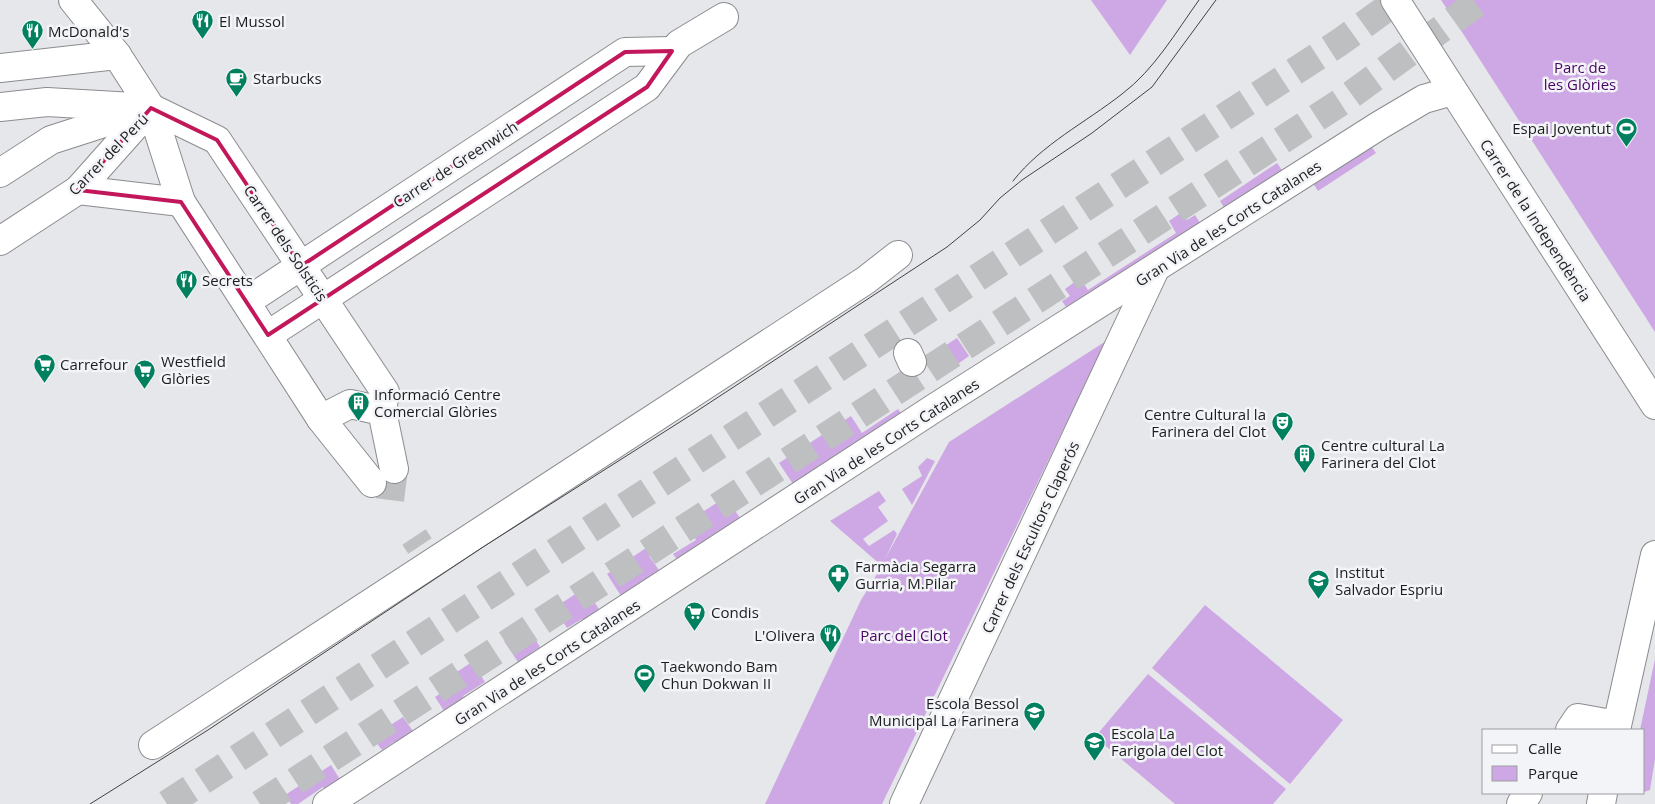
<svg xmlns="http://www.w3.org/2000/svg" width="1655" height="804" font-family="'Open Sans',sans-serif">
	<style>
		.green { fill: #cea8e4 }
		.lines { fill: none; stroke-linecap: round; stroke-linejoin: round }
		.minor-tunnel { stroke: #bebfc1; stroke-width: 28; stroke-dasharray: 28 14; stroke-linecap: butt }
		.major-tunnel { stroke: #bebfc1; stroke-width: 28; stroke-dasharray: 28 14; stroke-linecap: butt }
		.minor-casing { stroke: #8b8c8f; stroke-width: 30 }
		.minor { stroke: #fff; stroke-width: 28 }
		.tram { stroke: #424244; stroke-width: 1 }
		.marked { fill: none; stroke: #c2185b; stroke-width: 4; stroke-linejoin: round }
		.labels { text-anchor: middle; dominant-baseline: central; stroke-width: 5; stroke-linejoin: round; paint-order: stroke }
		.poi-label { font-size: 15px; fill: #1d1d1f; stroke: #f3f4f7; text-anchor: start }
		.park-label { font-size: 15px; fill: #490465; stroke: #f3f4f7 }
		.street-label { font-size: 15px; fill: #1d1d1f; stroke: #f3f4f7 }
	</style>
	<rect width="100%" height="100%" fill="#e6e7ea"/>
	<!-- green -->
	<g class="green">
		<path d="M1091 0H1167L1130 55Z"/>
		<path d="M1441 0H1655V332L1462 32Z"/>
		<path d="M1369 143 1376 153 1318 191 1311 180Z"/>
		<path d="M1277 163 1284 173 1226 211 1220 201Z"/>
		<path d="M1182 212 1187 220 1195 215 1202 226 1070 313 1062 301 1070 296 1065 289 1080 278 1088 290 1176 233 1169 221Z"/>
		<path d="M957 338 969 356 942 375 929 356Z"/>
		<path d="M1106 341 882 804H765L861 600 882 566 830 521 879 491 886 501 878 507 888 521 863 539 869 546 894 530 897 534 885 559 949 442Z"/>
		<path d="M898 409 905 419 829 460 793 484 779 463 851 416 862 433Z"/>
		<path d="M927 458 935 461 912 505 902 489 922 476 918 467Z"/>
		<path d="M726 497 740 518 725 528 729 535 681 565 673 554 696 540 685 523Z"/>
		<path d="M652 544 657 550 649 556 659 570 621 596 607 574Z"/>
		<path d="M580 591 590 606 595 603 602 614 586 625 582 619 567 628 554 608Z"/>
		<path d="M1205 605 1343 720 1290 784 1152 668Z"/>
		<path d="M518 632 524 642 534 637 540 647 531 653 535 659 513 673 510 668 518 662 504 641Z"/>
		<path d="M1655 659V759L1650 790 1644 792V730H1640Z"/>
		<path d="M472 662 485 682 463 696 468 704 448 717 435 697 450 687 446 679Z"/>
		<path d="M1148 674 1286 789 1273 804H1175L1095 737Z"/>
		<path d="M403 717 413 731 406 735 410 742 398 749 394 742 382 750 372 737Z"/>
		<path d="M331 765 339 778 343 776 347 782 328 794 323 787 298 804H291L285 795Z"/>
	</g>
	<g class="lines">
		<!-- minor-tunnel -->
		<g class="minor-tunnel">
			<path d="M390 500 394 469"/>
			<path d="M414 537 420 546"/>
		</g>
		<!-- major-tunnel -->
		<g class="major-tunnel">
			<path d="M167 804 1340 42 1398 0"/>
			<path d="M260 804 1344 100 1481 0"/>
		</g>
		<defs>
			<g id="minor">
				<path d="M73 0 117 55 151 108 181 202 321 419 350 404 382 411 394 469"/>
				<path d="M1395 0 1655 405"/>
				<path d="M0 68 117 55"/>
				<path d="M0 107 47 102 151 108 217 140 385 392 382 411"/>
				<path d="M0 173 51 140 135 113"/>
				<path d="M78 190 181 202"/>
				<path d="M0 241 78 190 151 108"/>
				<path d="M246 302 625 52 672 51"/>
				<path d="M268 335 647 87 679 44 724 17"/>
				<path d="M908 353 912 362"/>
				<path d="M321 419 372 483"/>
				<path d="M1570 730 1578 718 1617 725"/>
				<path d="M1616 730 1655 555"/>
				<path d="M153 745 866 280 898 255"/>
				<path d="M327 804 936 407 1380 125 1424 99 1452 91"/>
				<path d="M904 804 1155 269"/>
				<path d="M1521 804 1528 793"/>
				<path d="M1601 804 1603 793"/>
			</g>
		</defs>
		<!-- minor casing -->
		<use href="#minor" class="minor-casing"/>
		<!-- minor -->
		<use href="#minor" class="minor"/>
		<!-- tram -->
		<g class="tram">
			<path d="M1013 181C1042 144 1085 123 1122 94 1154 70 1176 32 1199 0"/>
			<path d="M90 804 208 730 483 547 694 413 947 247 980 220 1000 198 1022 180 1092 133 1152 87 1216 0"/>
		</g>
	</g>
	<!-- marked area -->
	<path class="marked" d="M672 51 647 87 268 335 181 202 78 190 151 108 217 140 301 266 625 52Z"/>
	<!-- icons -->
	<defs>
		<symbol id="restaurant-pin" viewBox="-11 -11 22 30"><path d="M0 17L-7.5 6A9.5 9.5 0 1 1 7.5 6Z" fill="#01805f" stroke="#f3f4f7"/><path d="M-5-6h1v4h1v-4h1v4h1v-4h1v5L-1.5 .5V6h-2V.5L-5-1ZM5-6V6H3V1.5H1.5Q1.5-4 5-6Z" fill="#fff"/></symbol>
		<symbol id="cafe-pin" viewBox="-11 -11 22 30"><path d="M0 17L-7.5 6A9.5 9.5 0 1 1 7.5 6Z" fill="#01805f" stroke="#f3f4f7"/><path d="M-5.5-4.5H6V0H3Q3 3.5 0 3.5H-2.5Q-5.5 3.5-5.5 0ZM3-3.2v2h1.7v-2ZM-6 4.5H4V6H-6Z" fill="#fff"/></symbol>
		<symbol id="stadium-pin" viewBox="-11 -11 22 30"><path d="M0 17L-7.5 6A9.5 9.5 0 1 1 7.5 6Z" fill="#01805f" stroke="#f3f4f7"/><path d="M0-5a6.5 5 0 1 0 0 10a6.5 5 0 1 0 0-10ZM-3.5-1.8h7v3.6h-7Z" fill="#fff"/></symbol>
		<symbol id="supermarket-pin" viewBox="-11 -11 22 30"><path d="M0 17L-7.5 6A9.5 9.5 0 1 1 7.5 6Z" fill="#01805f" stroke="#f3f4f7"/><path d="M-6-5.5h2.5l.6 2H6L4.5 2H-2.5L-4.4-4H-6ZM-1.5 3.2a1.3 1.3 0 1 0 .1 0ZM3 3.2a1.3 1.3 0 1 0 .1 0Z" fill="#fff"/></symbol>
		<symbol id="building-pin" viewBox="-11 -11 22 30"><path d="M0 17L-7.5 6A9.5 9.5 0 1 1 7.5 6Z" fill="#01805f" stroke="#f3f4f7"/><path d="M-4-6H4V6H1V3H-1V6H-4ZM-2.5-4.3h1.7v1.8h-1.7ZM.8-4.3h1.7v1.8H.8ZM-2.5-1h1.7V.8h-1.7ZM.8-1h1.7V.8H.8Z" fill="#fff"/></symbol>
		<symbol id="theatre-pin" viewBox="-11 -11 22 30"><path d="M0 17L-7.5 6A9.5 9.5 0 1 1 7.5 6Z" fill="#01805f" stroke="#f3f4f7"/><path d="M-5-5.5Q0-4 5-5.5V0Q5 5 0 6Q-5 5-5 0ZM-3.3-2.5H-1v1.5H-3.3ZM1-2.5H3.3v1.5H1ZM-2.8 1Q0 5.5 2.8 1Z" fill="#fff"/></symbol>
		<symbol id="pharmacy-pin" viewBox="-11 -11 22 30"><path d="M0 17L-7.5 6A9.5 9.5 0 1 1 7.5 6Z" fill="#01805f" stroke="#f3f4f7"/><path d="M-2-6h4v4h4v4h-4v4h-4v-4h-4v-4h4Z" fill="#fff"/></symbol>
		<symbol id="school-pin" viewBox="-11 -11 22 30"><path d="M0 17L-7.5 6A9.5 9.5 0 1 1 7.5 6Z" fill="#01805f" stroke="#f3f4f7"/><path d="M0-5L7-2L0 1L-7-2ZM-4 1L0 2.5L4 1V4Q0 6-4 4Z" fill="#fff"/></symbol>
	</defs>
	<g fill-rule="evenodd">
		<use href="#restaurant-pin" x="190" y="8" width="25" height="34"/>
		<use href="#restaurant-pin" x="20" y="18" width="25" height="34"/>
		<use href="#cafe-pin" x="224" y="66" width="25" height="34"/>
		<use href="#stadium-pin" x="1614" y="116" width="25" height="34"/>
		<use href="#restaurant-pin" x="174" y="268" width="25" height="34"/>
		<use href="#supermarket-pin" x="32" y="352" width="25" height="34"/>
		<use href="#supermarket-pin" x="132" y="358" width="25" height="34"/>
		<use href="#building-pin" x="346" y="390" width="25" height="34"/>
		<use href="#theatre-pin" x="1270" y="410" width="25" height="34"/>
		<use href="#building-pin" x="1292" y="442" width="25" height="34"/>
		<use href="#pharmacy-pin" x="826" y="562" width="25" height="34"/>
		<use href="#school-pin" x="1306" y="568" width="25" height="34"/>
		<use href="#supermarket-pin" x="682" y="600" width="25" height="34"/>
		<use href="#restaurant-pin" x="818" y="622" width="25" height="34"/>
		<use href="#stadium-pin" x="632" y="662" width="25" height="34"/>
		<use href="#school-pin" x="1022" y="700" width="25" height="34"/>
		<use href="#school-pin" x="1082" y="730" width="25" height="34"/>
	</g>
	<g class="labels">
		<!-- poi labels -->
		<g class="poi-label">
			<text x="219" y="21">El Mussol</text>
			<text x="48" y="31">McDonald's</text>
			<text x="253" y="78">Starbucks</text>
			<text x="1611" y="128" text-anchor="end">Espai Joventut</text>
			<text x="202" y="280">Secrets</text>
			<text x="161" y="361">Westfield<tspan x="161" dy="17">Glòries</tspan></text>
			<text x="60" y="364">Carrefour</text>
			<text x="374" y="394">Informació Centre<tspan x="374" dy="17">Comercial Glòries</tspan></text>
			<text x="1266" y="414" text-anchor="end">Centre Cultural la<tspan x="1266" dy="17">Farinera del Clot</tspan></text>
			<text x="1321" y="445">Centre cultural La<tspan x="1321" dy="17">Farinera del Clot</tspan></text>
			<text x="855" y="566">Farmàcia Segarra<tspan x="855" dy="17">Gurria, M.Pilar</tspan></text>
			<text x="1335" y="572">Institut<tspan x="1335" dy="17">Salvador Espriu</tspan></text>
			<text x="711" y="612">Condis</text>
			<text x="815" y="635" text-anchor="end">L'Olivera</text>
			<text x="661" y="666">Taekwondo Bam<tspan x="661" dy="17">Chun Dokwan II</tspan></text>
			<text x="1019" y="703" text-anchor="end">Escola Bessol<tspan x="1019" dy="17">Municipal La Farinera</tspan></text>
			<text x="1111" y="733">Escola La<tspan x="1111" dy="17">Farigola del Clot</tspan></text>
		</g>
		<!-- park labels -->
		<g class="park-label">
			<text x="1580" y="67">Parc de<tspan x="1580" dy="17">les Glòries</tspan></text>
			<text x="904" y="635">Parc del Clot</text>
		</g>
		<!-- street labels -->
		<g class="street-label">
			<text transform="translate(108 154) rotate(-46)">Carrer del Perú</text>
			<text transform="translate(455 164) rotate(-33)">Carrer de Greenwich</text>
			<text transform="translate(1536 220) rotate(57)">Carrer de la Independència</text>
			<text transform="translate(1228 223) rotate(-33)">Gran Via de les Corts Catalanes</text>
			<text transform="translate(286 243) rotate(56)">Carrer dels Solsticis</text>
			<text transform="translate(886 441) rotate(-33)">Gran Via de les Corts Catalanes</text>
			<text transform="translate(1030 537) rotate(-65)">Carrer dels Escultors Claperós</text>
			<text transform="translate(547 662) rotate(-33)">Gran Via de les Corts Catalanes</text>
		</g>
	</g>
	<!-- legend -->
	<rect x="1482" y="729" width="162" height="65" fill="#f3f4f7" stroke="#9d9ea1"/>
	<rect x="1492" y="745" width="25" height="8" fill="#ffffff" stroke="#9d9ea1"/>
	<text x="1528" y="754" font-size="15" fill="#1d1d1f">Calle</text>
	<rect x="1492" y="766" width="25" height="15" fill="#cea8e4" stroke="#9d9ea1"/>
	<text x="1528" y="779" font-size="15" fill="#1d1d1f">Parque</text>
</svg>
